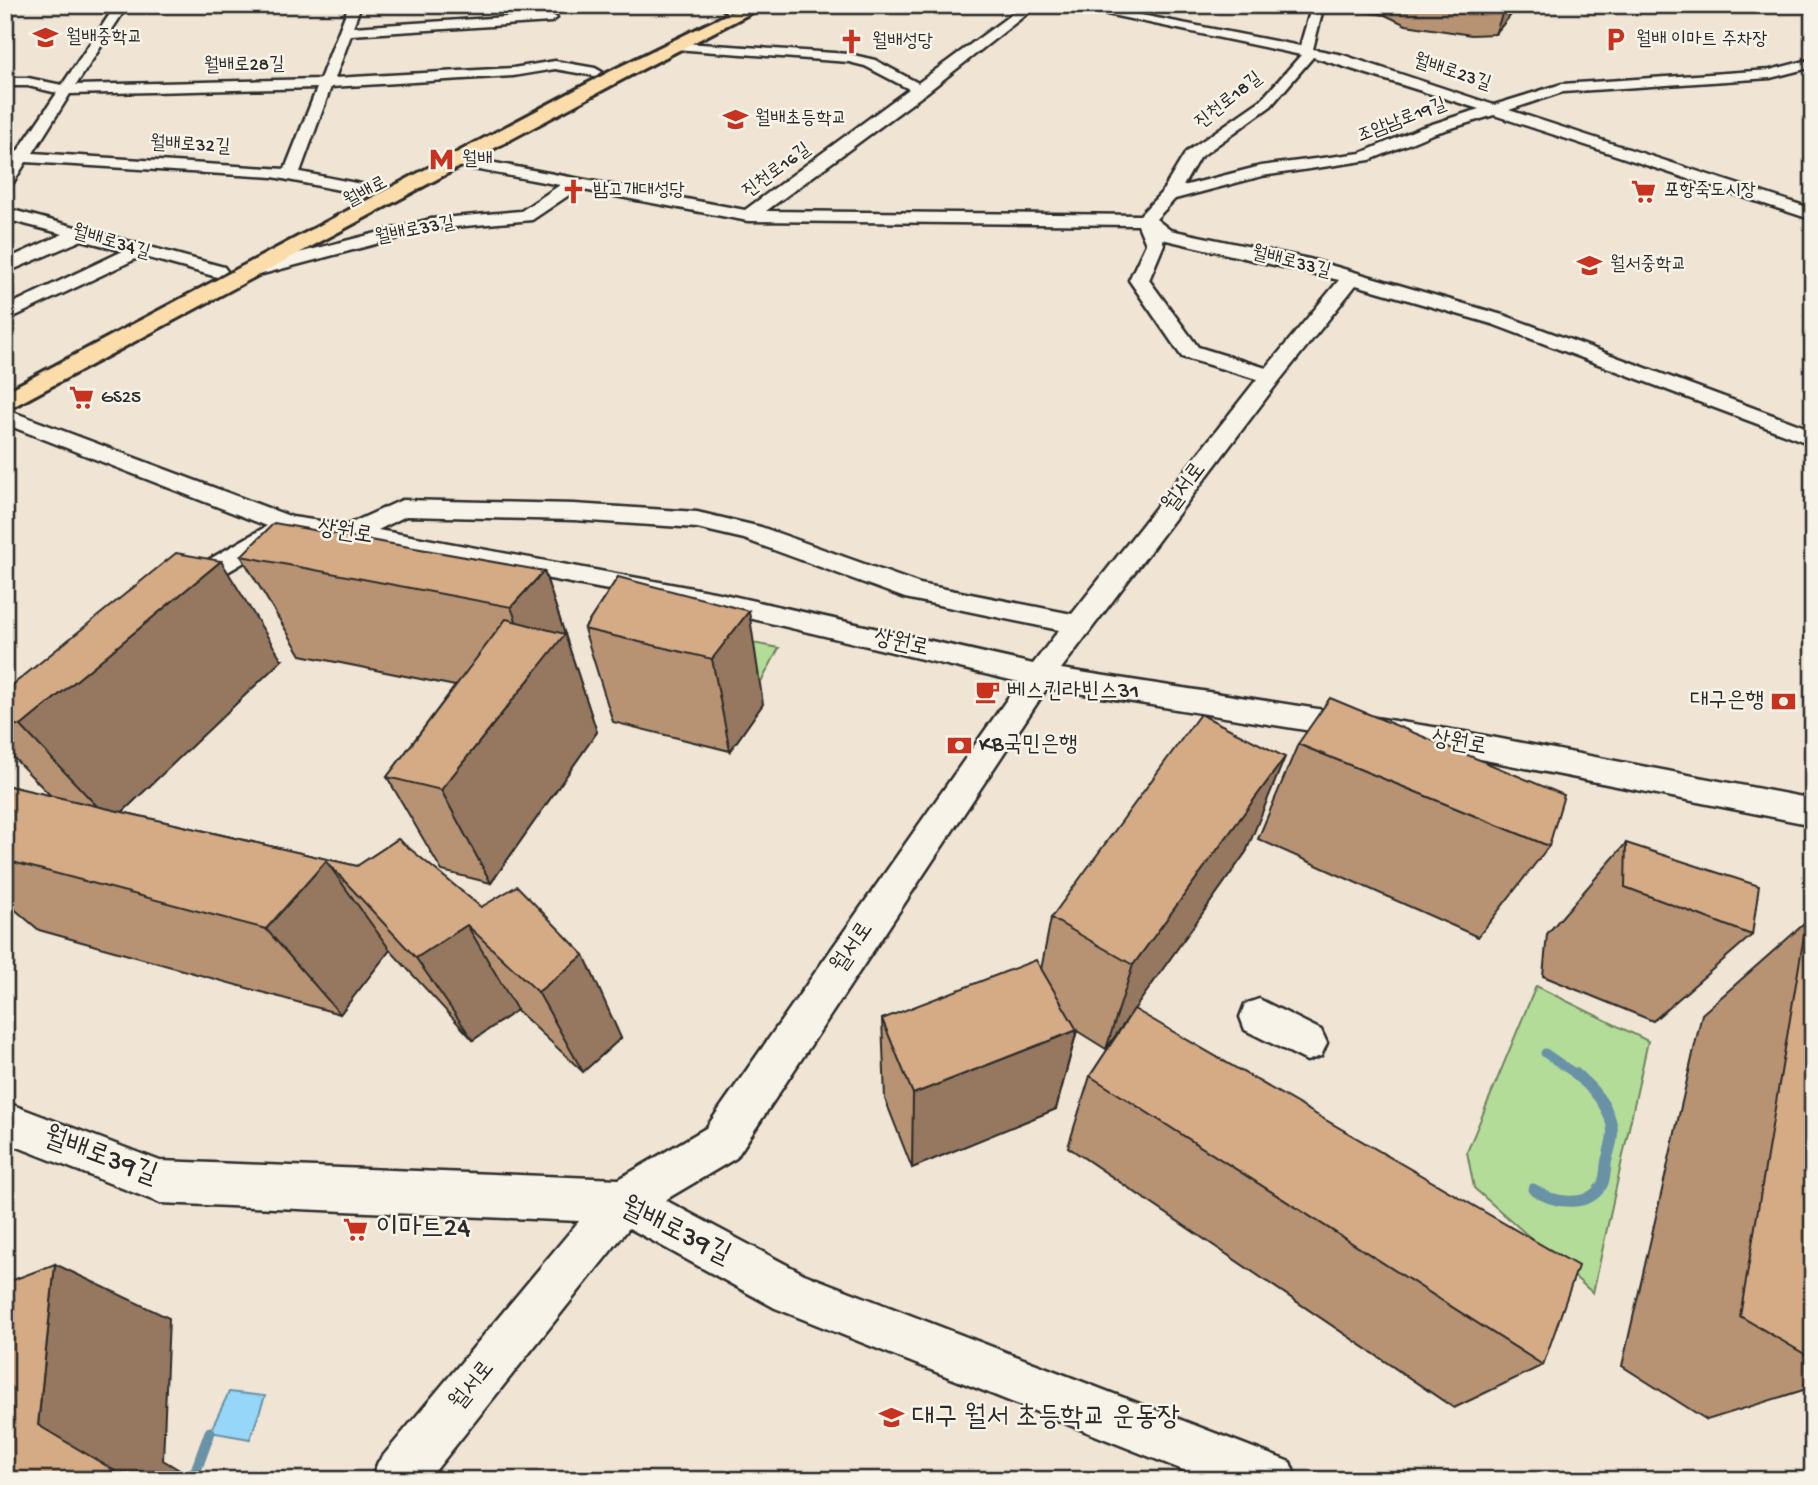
<svg xmlns="http://www.w3.org/2000/svg" width="1818" height="1485" font-family="'Gochi Hand','Poor Story',sans-serif">
	<style>
		.green { fill: #b3dc98; stroke: #6f8462; stroke-width: 2 }
		.water { fill: #96d6f8; stroke: #6b92a6; stroke-width: 2 }
		.lines { fill: none; stroke-linecap: round; stroke-linejoin: round }
		.stream-far1 { stroke: #6b92a6; stroke-width: 9 }
		.stream { stroke: #6b92a6; stroke-width: 11 }
		.minor-casing { stroke: #2b2b2b; stroke-width: 5 }
		.major-casing { stroke: #2b2b2b; stroke-width: 6 }
		.minor { fill: #f7f3e8; fill-rule: evenodd }
		.major { fill: #fbddab; fill-rule: evenodd }
		.wall { fill: #b79373; stroke: #2b2b2b; stroke-width: 2 }
		.shaded-wall { fill: #95785e; stroke: #2b2b2b; stroke-width: 2 }
		.building { fill: #d5ab86; stroke: #2b2b2b; stroke-width: 2 }
		.labels { text-anchor: middle; dominant-baseline: central; stroke-width: 5; stroke-linejoin: round; paint-order: stroke }
		.far-poi-label { font-size: 19px; fill: #2b2b2b; stroke: #f7f3e8; text-anchor: start }
		.far-street-label { font-size: 19px; fill: #2b2b2b; stroke: #f7f3e8 }
		.street-label { font-size: 23px; fill: #2b2b2b; stroke: #f7f3e8 }
		.poi-label { font-size: 23px; fill: #2b2b2b; stroke: #f7f3e8; text-anchor: start }
		.near-street-label { font-size: 28px; fill: #2b2b2b; stroke: #f7f3e8 }
		.near-poi-label { font-size: 28px; fill: #2b2b2b; stroke: #f7f3e8; text-anchor: start }
	</style>
	<rect width="100%" height="100%" fill="#f0e5d4"/>
	<filter id="ink" filterUnits="userSpaceOnUse"><feTurbulence type="fractalNoise" baseFrequency=".0143" numOctaves="2"/><feDisplacementMap in="SourceGraphic" scale="14" xChannelSelector="R" yChannelSelector="G"/><feConvolveMatrix kernelMatrix="1 2 1 2 8 2 1 2 1" color-interpolation-filters="sRGB"/></filter>
	<g filter="url(#ink)">
		<!-- green -->
		<g class="green">
			<path d="M717 636 779 648 762 680 698 667Z"/>
			<path d="M1536 986 1648 1041 1593 1293 1474 1188 1467 1152Z"/>
		</g>
		<!-- water -->
		<path class="water" d="M229 1392 265 1396 250 1439 210 1432Z"/>
		<g class="lines">
			<!-- stream-far1 -->
			<path class="stream-far1" d="M1545 1053 1577 1075"/>
			<!-- stream -->
			<g class="stream">
				<path d="M1533 1189C1552 1203 1588 1209 1602 1185 1606 1178 1605 1167 1607 1159 1610 1148 1614 1137 1612 1126 1608 1104 1591 1087 1575 1073"/>
				<path d="M204 1480 195 1473 210 1432"/>
			</g>
			<defs>
				<g id="minor">
					<path d="M116 5H128L76 85 320 79 349 5H361L353 27 551 14 557 18 551 22 351 35 335 78 513 68 555 61 595 68 602 72 595 76 555 69 513 76 331 87 300 172 376 187 379 191 376 195 370 196 273 177 26 162 11 186 5 187V169L10 161H5V151L17 152 57 93 28 86H5V78H28L62 85ZM317 88 285 169 33 153 70 94Z"/>
					<path d="M717 5H731L734 9 728 13Z"/>
					<path d="M1024 5H1038L926 93 766 211 1140 215 1162 192 1186 152 1261 100 1301 55 1064 5H1090L1300 46 1312 5H1324L1313 49 1343 55 1494 105 1562 84 1770 70 1813 59V67L1770 78 1563 92 1509 110 1813 209V220L1494 115 1432 134 1370 160 1262 176 1175 199 1156 219 1170 230 1309 259 1506 316 1813 430V445L1492 324 1356 285 1279 381 1061 669 1465 732 1813 799V825L1465 756 1047 688 736 1158 665 1200 804 1274 1290 1462 1297 1480H1208L775 1308 629 1228 428 1480H371L378 1462 579 1221 160 1203 5 1142V1102L160 1161 619 1179 706 1128 1019 682 719 611 333 538 292 534 197 590 187 593 177 590 173 584 177 578 267 526 5 424V409L292 517 347 525 402 500 574 504 697 512 761 527 920 584 1072 614 1257 379 1182 357 1129 280 1146 244 1138 225 748 221 578 189 532 220 432 229 251 277 241 271 244 267 431 219 521 211 560 185 452 165 450 161 458 156 745 210 909 89 865 66 849 62 675 49 668 45 670 42 849 54 875 60 918 83ZM1313 57 1479 109 1420 128 1361 153 1261 166 1183 186 1199 158 1271 106ZM1162 239 1339 280 1266 368 1198 347 1149 280 1164 244ZM406 516 574 520 697 528 744 539 905 598 1059 630 1033 664 719 593 378 530Z"/>
					<path d="M5 208 224 267 227 271 217 277 142 256 5 321V307L123 251 82 240 5 273V260L63 234 5 219Z"/>
					<path d="M1259 999 1321 1030 1327 1043 1321 1056 1307 1061 1245 1030 1240 1017 1245 1004Z"/>
				</g>
				<g id="major">
					<path d="M746 5H766L627 77 5 411V392L615 69Z"/>
					<path d="M1794 5H1813V12L1796 8Z"/>
				</g>
			</defs>
			<!-- minor casing -->
			<use href="#minor" class="minor-casing"/>
			<!-- major casing -->
			<use href="#major" class="major-casing"/>
			<!-- minor -->
			<use href="#minor" class="minor"/>
			<!-- major -->
			<use href="#major" class="major"/>
		</g>
		<!-- wall -->
		<g class="wall">
			<path d="M1351 5H1519L1495 34 1471 35 1406 25 1385 15 1350 10Z"/>
			<path d="M241 556 544 571 597 732 491 883 442 871 387 777 455 686 301 655Z"/>
			<path d="M618 577 763 704 730 751 613 722 584 629Z"/>
			<path d="M282 660 122 812 357 866 398 839 621 1038 583 1072 517 1010 473 1040 390 950 340 1014 39 930 5 901V785L51 796 5 749V691Z"/>
			<path d="M1298 744 1549 846 1478 937 1258 839Z"/>
			<path d="M1626 843 1752 935 1653 1021 1543 976 1547 934Z"/>
			<path d="M1246 852 1134 1009 1543 1365 1454 1408 1068 1147 1090 1076 1134 1010 1106 1049 1077 1031 1056 1109 912 1168 885 1099 882 1019 1041 970 1051 918Z"/>
			<path d="M1813 916V1387L1707 1420 1622 1366 1702 1014Z"/>
		</g>
		<!-- shaded-wall -->
		<g class="shaded-wall">
			<path d="M1509 5H1519L1495 34 1503 12Z"/>
			<path d="M221 561 282 660 112 822 21 726Z"/>
			<path d="M544 571 597 732 491 883 441 790 535 672 511 607Z"/>
			<path d="M749 611 763 704 730 751 712 659Z"/>
			<path d="M1285 757 1246 852 1106 1049 1133 965Z"/>
			<path d="M326 861 390 950 340 1014 266 929Z"/>
			<path d="M467 925 517 1010 473 1040 416 958Z"/>
			<path d="M584 955 621 1038 583 1072 538 992Z"/>
			<path d="M1077 1030 1056 1109 912 1168 913 1094Z"/>
			<path d="M55 1264 169 1318 163 1460 196 1480H108L38 1425Z"/>
		</g>
		<!-- building -->
		<g class="building">
			<path d="M1430 5H1509L1503 12 1479 13Z"/>
			<path d="M274 523 544 571 511 607 241 556Z"/>
			<path d="M176 553 221 561 21 726 5 723V691Z"/>
			<path d="M618 577 749 611 712 659 584 629Z"/>
			<path d="M506 619 565 634 441 790 387 777Z"/>
			<path d="M1330 698 1564 795 1549 846 1298 744Z"/>
			<path d="M1200 714 1285 757 1133 965 1051 918Z"/>
			<path d="M5 785 357 866 398 839 481 907 517 886 584 955 538 992 467 925 416 958 326 861 266 929 5 860Z"/>
			<path d="M1626 843 1759 886 1752 935 1625 887Z"/>
			<path d="M1813 922V1359L1740 1316 1805 930Z"/>
			<path d="M1036 960 1077 1030 913 1094 882 1019Z"/>
			<path d="M1134 1009 1578 1266 1543 1365 1090 1076Z"/>
			<path d="M55 1264 38 1425 115 1471 108 1480H5V1283Z"/>
		</g>
	</g>
	<!-- icons -->
	<defs>
		<symbol id="school-bare" viewBox="-9 -9 18 18"><path d="M0-5L7-2L0 1L-7-2ZM-4 1L0 2.5L4 1V4Q0 6-4 4Z" fill="#c8321e" stroke="#f7f3e8" stroke-width="2.5" paint-order="stroke"/></symbol>
		<symbol id="parking-bare" viewBox="-9 -9 18 18"><path d="M-3.5-5.5H1a3.5 3.5 0 0 1 0 7H-1V5.5H-3.5ZM-1-3.4V-.6H.8a1.4 1.4 0 0 0 0-2.8Z" fill="#c8321e" stroke="#f7f3e8" stroke-width="2.5" paint-order="stroke"/></symbol>
		<symbol id="church-bare" viewBox="-9 -9 18 18"><path d="M-1.2-6h2.4v3.5h3.3v2.4h-3.3V6h-2.4V-.1h-3.3v-2.4h3.3Z" fill="#c8321e" stroke="#f7f3e8" stroke-width="2.5" paint-order="stroke"/></symbol>
		<symbol id="metro-bare" viewBox="-9 -9 18 18"><path d="M-5.5 5V-5H-3L0 0L3-5H5.5V5H3V-.5L0 4L-3-.5V5Z" fill="#c8321e" stroke="#f7f3e8" stroke-width="2.5" paint-order="stroke"/></symbol>
		<symbol id="supermarket-bare" viewBox="-9 -9 18 18"><path d="M-6-5.5h2.5l.6 2H6L4.5 2H-2.5L-4.4-4H-6ZM-1.5 3.2a1.3 1.3 0 1 0 .1 0ZM3 3.2a1.3 1.3 0 1 0 .1 0Z" fill="#c8321e" stroke="#f7f3e8" stroke-width="2.5" paint-order="stroke"/></symbol>
		<symbol id="cafe-bare" viewBox="-9 -9 18 18"><path d="M-5.5-4.5H6V0H3Q3 3.5 0 3.5H-2.5Q-5.5 3.5-5.5 0ZM3-3.2v2h1.7v-2ZM-6 4.5H4V6H-6Z" fill="#c8321e" stroke="#f7f3e8" stroke-width="2.5" paint-order="stroke"/></symbol>
		<symbol id="bank-bare" viewBox="-9 -9 18 18"><path d="M-6-4H6V4H-6ZM0-2.3a2.3 2.3 0 1 0 0 4.6a2.3 2.3 0 1 0 0-4.6Z" fill="#c8321e" stroke="#f7f3e8" stroke-width="2.5" paint-order="stroke"/></symbol>
	</defs>
	<g fill-rule="evenodd">
		<use href="#school-bare" x="28" y="20" width="35" height="35"/>
		<use href="#parking-bare" x="1598" y="22" width="35" height="35"/>
		<use href="#church-bare" x="834" y="24" width="35" height="35"/>
		<use href="#school-bare" x="718" y="102" width="35" height="35"/>
		<use href="#metro-bare" x="424" y="142" width="35" height="35"/>
		<use href="#church-bare" x="556" y="174" width="35" height="35"/>
		<use href="#supermarket-bare" x="1626" y="174" width="35" height="35"/>
		<use href="#school-bare" x="1572" y="248" width="35" height="35"/>
		<use href="#supermarket-bare" x="64" y="380" width="35" height="35"/>
		<use href="#cafe-bare" x="970" y="674" width="35" height="35"/>
		<use href="#bank-bare" x="1766" y="684" width="35" height="35"/>
		<use href="#bank-bare" x="942" y="728" width="35" height="35"/>
		<use href="#supermarket-bare" x="338" y="1212" width="35" height="35"/>
		<use href="#school-bare" x="874" y="1400" width="35" height="35"/>
	</g>
	<g class="labels">
		<!-- far-poi labels -->
		<g class="far-poi-label">
			<text x="66" y="38">월배중학교</text>
			<text x="1636" y="40">월배 이마트 주차장</text>
			<text x="872" y="42">월배성당</text>
			<text x="755" y="119">월배초등학교</text>
			<text x="462" y="160">월배</text>
			<text x="593" y="191">밤고개대성당</text>
			<text x="1664" y="191">포항죽도시장</text>
			<text x="1610" y="265">월서중학교</text>
			<text x="101" y="398">GS25</text>
		</g>
		<!-- far-street labels -->
		<g class="far-street-label">
			<text transform="translate(244 66) rotate(-1)">월배로28길</text>
			<text transform="translate(1452 73) rotate(18)">월배로23길</text>
			<text transform="translate(1229 101) rotate(-38)">진천로18길</text>
			<text transform="translate(1402 121) rotate(-21)">조암남로19길</text>
			<text transform="translate(190 146) rotate(3)">월배로32길</text>
			<text transform="translate(777 171) rotate(-36)">진천로16길</text>
			<text transform="translate(366 193) rotate(-28)">월배로</text>
			<text transform="translate(415 231) rotate(-11)">월배로33길</text>
			<text transform="translate(111 243) rotate(16)">월배로34길</text>
			<text transform="translate(1291 263) rotate(14)">월배로33길</text>
		</g>
		<!-- street labels -->
		<g class="street-label">
			<text transform="translate(1185 488) rotate(-53)">월서로</text>
			<text transform="translate(345 533) rotate(9)">상원로</text>
			<text transform="translate(901 644) rotate(13)">상원로</text>
			<text transform="translate(1459 744) rotate(10)">상원로</text>
			<text transform="translate(853 948) rotate(-56)">월서로</text>
			<text transform="translate(473 1386) rotate(-51)">월서로</text>
		</g>
		<!-- poi labels -->
		<g class="poi-label">
			<text x="1007" y="692">베스킨라빈스31</text>
			<text x="1764" y="701" text-anchor="end">대구은행</text>
			<text x="979" y="745">KB국민은행</text>
		</g>
		<!-- near-street labels -->
		<g class="near-street-label">
			<text transform="translate(100 1157) rotate(20)">월배로39길</text>
			<text transform="translate(675 1232) rotate(26)">월배로39길</text>
		</g>
		<!-- near-poi labels -->
		<g class="near-poi-label">
			<text x="376" y="1229">이마트24</text>
			<text x="912" y="1418">대구 월서 초등학교 운동장</text>
		</g>
	</g>
	<!-- margin -->
	<rect width="1818" height="1485" fill="none" stroke="#f7f3e8" stroke-width="28"/>
	<rect x="14" y="14" width="1790" height="1457" fill="none" stroke="#2b2b2b" stroke-width="2.5" filter="url(#ink)"/>
</svg>
